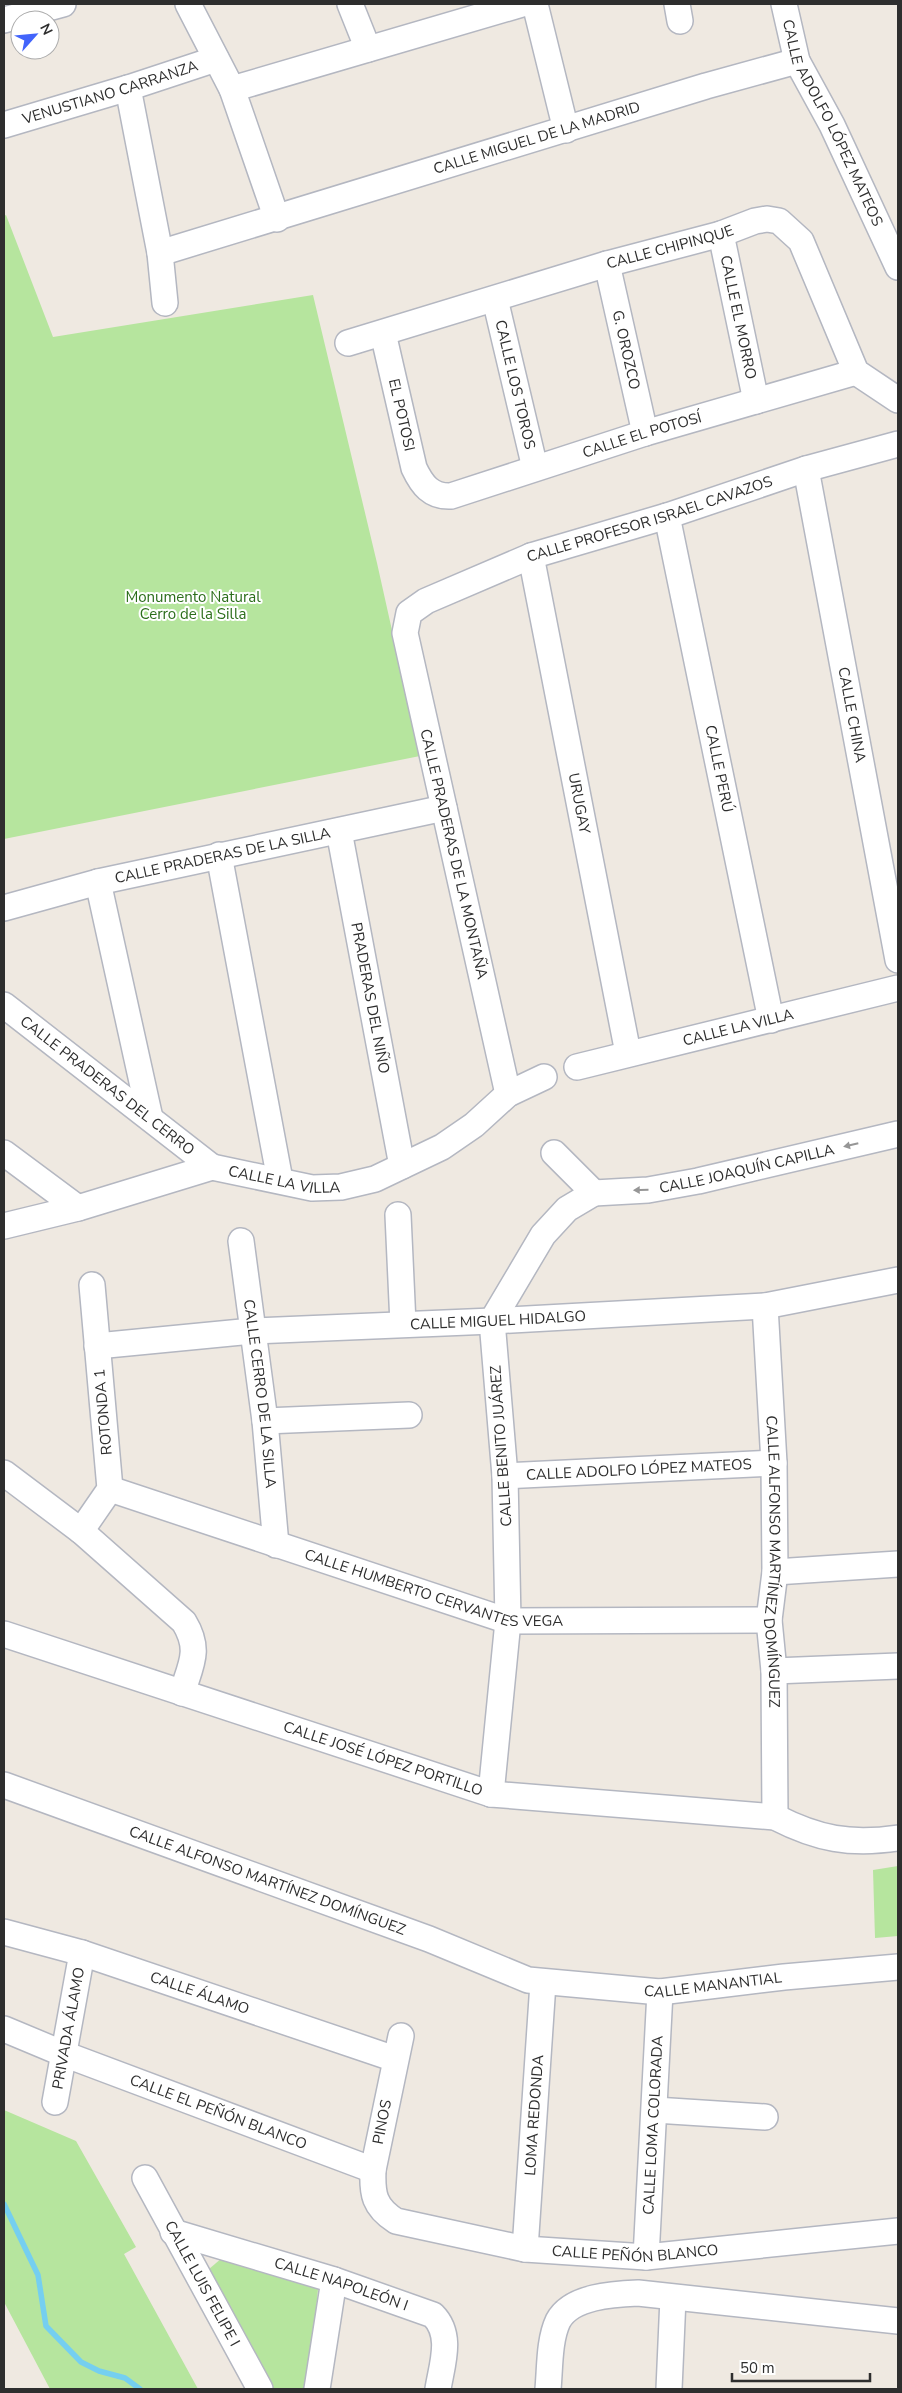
<svg xmlns="http://www.w3.org/2000/svg" width="902" height="2393" font-family="'Nunito Sans',sans-serif">
	<style>
		.green { fill: #b6e59e }
		.lines { fill: none; stroke-linecap: round; stroke-linejoin: round }
		.stream { stroke: #75cff0; stroke-width: 5.5 }
		.minor-casing { stroke: #b4b7c1; stroke-width: 28 }
		.minor { stroke: #fff; stroke-width: 25 }
		.oneway { fill: #969696 }
		.labels { text-anchor: middle; dominant-baseline: central; stroke-width: 4; stroke-linejoin: round; paint-order: stroke }
		.street-label { font-size: 15px; fill: #2e2e2e; stroke: #fff }
		.park-label { font-size: 15px; fill: #2c6e1b; stroke: #fff }
	</style>
	<rect width="100%" height="100%" fill="#efe9e1"/>
	<!-- green -->
	<g class="green">
		<path d="M6 215 53 337 313 295 377 563 420 756 4 839V216Z"/>
		<path d="M898 1866V1936L875 1938 873 1870Z"/>
		<path d="M4 2110 76 2141 136 2247 124 2254 198 2389H50L4 2302Z"/>
		<path d="M222 2258 318 2289 310 2382 306 2389H272L212 2283 209 2269Z"/>
	</g>
	<g class="lines">
		<!-- stream -->
		<path class="stream" d="M4 2204 38 2275 46 2326 81 2362 99 2371 125 2378 140 2389"/>
		<defs>
			<g id="minor">
				<path d="M188 4 232 89 277 219"/>
				<path d="M350 4 368 49"/>
				<path d="M535 4 566 130"/>
				<path d="M677 4 680 21"/>
				<path id="s1" d="M784 4 797 61 832 125 898 267"/>
				<path d="M4 20 63 4"/>
				<path d="M128 88 160 253 165 303"/>
				<path d="M232 89 522 4"/>
				<path id="s2" d="M4 125 128 88 216 59"/>
				<path id="s3" d="M721 234 756 401"/>
				<path id="s4" d="M160 253 706 86 797 61"/>
				<path id="s5" d="M607 264 645 433"/>
				<path id="s6" d="M495 299 535 468"/>
				<path id="s7" d="M383 333 414 468C422 485 431 497 451 496L645 433 856 372"/>
				<path id="s8" d="M348 343 607 264 721 234 755 221 767 219 779 221 801 241 856 372 898 400"/>
				<path id="s9" d="M806 469 898 960"/>
				<path id="s10" d="M667 516 771 1020"/>
				<path id="s11" d="M531 556 628 1053"/>
				<path id="s12" d="M339 831 402 1166"/>
				<path d="M219 855 280 1180"/>
				<path d="M98 882 150 1118"/>
				<path id="s13" d="M4 908 98 882 444 808"/>
				<path id="s14" d="M4 1005 212 1167"/>
				<path id="s15" d="M577 1067 898 988"/>
				<path id="s16" d="M508 1094 405 633 409 613 426 601 531 556 667 516 806 469 898 444"/>
				<path d="M4 1153 78 1208"/>
				<path id="s17" d="M594 1193 648 1190 698 1181 898 1134"/>
				<path d="M398 1215 403 1324"/>
				<path id="s18" d="M4 1226 78 1208 212 1167 312 1188 341 1187 375 1179 442 1147 474 1125 508 1094 544 1077"/>
				<path id="s19" d="M241 1241 265 1421 276 1545"/>
				<path id="s20" d="M765 1306 774 1463 775 1572 769 1620 774 1671 775 1817"/>
				<path id="s21" d="M97 1346 252 1331 492 1321 765 1306 898 1280"/>
				<path d="M265 1421 409 1415"/>
				<path d="M4 1473 81 1531 184 1622C201 1650 191 1664 182 1693"/>
				<path id="s22" d="M505 1476 774 1463"/>
				<path id="s23" d="M110 1489 508 1621 769 1620"/>
				<path d="M81 1531 110 1489 92 1285"/>
				<path d="M775 1572 898 1564"/>
				<path id="s24" d="M4 1634 491 1794 775 1817C818 1839 850 1845 898 1838"/>
				<path d="M774 1671 898 1666"/>
				<path id="s25" d="M4 1785 429 1939 528 1980 660 1992 784 1977 898 1967"/>
				<path d="M491 1794 508 1621 505 1476 492 1321 543 1235 567 1209 594 1193 554 1153"/>
				<path id="s26" d="M4 1932 82 1953 395 2059"/>
				<path id="s27" d="M4 2029 64 2054 373 2170"/>
				<path id="s28" d="M401 2036 373 2170C372 2194 374 2207 396 2221L525 2249 646 2257 898 2231"/>
				<path id="s29" d="M55 2102 82 1953"/>
				<path d="M655 2110 765 2117"/>
				<path id="s30" d="M145 2178 260 2389"/>
				<path id="s31" d="M173 2232 334 2280 433 2315C453 2335 442 2364 438 2389"/>
				<path id="s32" d="M525 2249 543 1983"/>
				<path id="s33" d="M646 2257 660 1992"/>
				<path d="M317 2389 334 2280"/>
				<path d="M548 2389C550 2368 549 2340 558 2321 571 2296 614 2294 638 2293L898 2321"/>
				<path d="M669 2389 673 2298"/>
			</g>
		</defs>
		<!-- minor casing -->
		<use href="#minor" class="minor-casing"/>
		<!-- minor -->
		<use href="#minor" class="minor"/>
	</g>
	<!-- one-way arrows -->
	<defs><path id="oneway-solid" d="M-6-.8H1V-3.2L6.5 0L1 3.2V.8H-6Z" transform="scale(1.25)"/></defs>
	<g class="oneway">
		<use href="#oneway-solid" transform="translate(851 1145) rotate(167)"/>
		<use href="#oneway-solid" transform="translate(641 1190) rotate(179)"/>
	</g>
	<g class="labels">
		<!-- street labels -->
		<g class="street-label">
			<text stroke="none"><textPath href="#s2" startOffset="111">VENUSTIANO CARRANZA</textPath></text>
			<text stroke="none"><textPath href="#s1" startOffset="129">CALLE ADOLFO LÓPEZ MATEOS</textPath></text>
			<text stroke="none"><textPath href="#s4" startOffset="394">CALLE MIGUEL DE LA MADRID</textPath></text>
			<text stroke="none"><textPath href="#s8" startOffset="336">CALLE CHIPINQUE</textPath></text>
			<text stroke="none"><textPath href="#s3" startOffset="85">CALLE EL MORRO</textPath></text>
			<text stroke="none"><textPath href="#s5" startOffset="88">G. OROZCO</textPath></text>
			<text stroke="none"><textPath href="#s6" startOffset="88">CALLE LOS TOROS</textPath></text>
			<text stroke="none"><textPath href="#s7" startOffset="84">EL POTOSI</textPath></text>
			<text stroke="none"><textPath href="#s7" startOffset="389">CALLE EL POTOSÍ</textPath></text>
			<text stroke="none"><textPath href="#s16" startOffset="752">CALLE PROFESOR ISRAEL CAVAZOS</textPath></text>
			<text stroke="none"><textPath href="#s9" startOffset="250">CALLE CHINA</textPath></text>
			<text stroke="none"><textPath href="#s10" startOffset="258">CALLE PERÚ</textPath></text>
			<text stroke="none"><textPath href="#s11" startOffset="252">URUGAY</textPath></text>
			<text transform="translate(454 854) rotate(77)">CALLE PRADERAS DE LA MONTAÑA</text>
			<text stroke="none"><textPath href="#s13" startOffset="225">CALLE PRADERAS DE LA SILLA</textPath></text>
			<text stroke="none"><textPath href="#s12" startOffset="170">PRADERAS DEL NIÑO</textPath></text>
			<text stroke="none"><textPath href="#s15" startOffset="166">CALLE LA VILLA</textPath></text>
			<text stroke="none"><textPath href="#s14" startOffset="131">CALLE PRADERAS DEL CERRO</textPath></text>
			<text stroke="none"><textPath href="#s17" startOffset="155">CALLE JOAQUÍN CAPILLA</textPath></text>
			<text stroke="none"><textPath href="#s18" startOffset="290">CALLE LA VILLA</textPath></text>
			<text stroke="none"><textPath href="#s21" startOffset="402">CALLE MIGUEL HIDALGO</textPath></text>
			<text stroke="none"><textPath href="#s19" startOffset="154">CALLE CERRO DE LA SILLA</textPath></text>
			<text transform="translate(103 1412) rotate(-95)">ROTONDA 1</text>
			<text transform="translate(501 1446) rotate(-94)">CALLE BENITO JUÁREZ</text>
			<text stroke="none"><textPath href="#s22" startOffset="134">CALLE ADOLFO LÓPEZ MATEOS</textPath></text>
			<text stroke="none"><textPath href="#s20" startOffset="256">CALLE ALFONSO MARTÍNEZ DOMÍNGUEZ</textPath></text>
			<text stroke="none"><textPath href="#s23" startOffset="340">CALLE HUMBERTO CERVANTES VEGA</textPath></text>
			<text stroke="none"><textPath href="#s24" startOffset="399">CALLE JOSÉ LÓPEZ PORTILLO</textPath></text>
			<text stroke="none"><textPath href="#s25" startOffset="280">CALLE ALFONSO MARTÍNEZ DOMÍNGUEZ</textPath></text>
			<text stroke="none"><textPath href="#s25" startOffset="745">CALLE MANANTIAL</textPath></text>
			<text stroke="none"><textPath href="#s26" startOffset="205">CALLE ÁLAMO</textPath></text>
			<text stroke="none"><textPath href="#s29" startOffset="75">PRIVADA ÁLAMO</textPath></text>
			<text stroke="none"><textPath href="#s27" startOffset="230">CALLE EL PEÑÓN BLANCO</textPath></text>
			<text stroke="none"><textPath href="#s32" startOffset="134">LOMA REDONDA</textPath></text>
			<text transform="translate(382 2122) rotate(-79)">PINOS</text>
			<text stroke="none"><textPath href="#s33" startOffset="132">CALLE LOMA COLORADA</textPath></text>
			<text stroke="none"><textPath href="#s28" startOffset="439">CALLE PEÑÓN BLANCO</textPath></text>
			<text stroke="none"><textPath href="#s30" startOffset="120">CALLE LUIS FELIPE I</textPath></text>
			<text stroke="none"><textPath href="#s31" startOffset="176">CALLE NAPOLEÓN I</textPath></text>
		</g>
		<!-- park labels -->
		<g class="park-label">
			<text x="193" y="597">Monumento Natural<tspan x="193" dy="17">Cerro de la Silla</tspan></text>
		</g>
	</g>
	<!-- border -->
	<rect width="902" height="2393" fill="none" stroke="#2e2e2e" stroke-width="10"/>
	<!-- north arrow -->
	<g transform="translate(35 35) rotate(63)"><circle r="24" fill="#ffffff" stroke="#ababab"/>
	<path d="M0-4L9 19L0 12L-9 19Z" fill="#4264fb"/>
	<text y="-8" font-size="14" font-weight="bold" text-anchor="middle" fill="#2e2e2e">N</text>
	</g>
	<!-- scale -->
	<path d="M732 2373v8h138v-8" fill="none" stroke="#2e2e2e" stroke-width="2.5"/>
	<text x="740" y="2373" font-size="15" fill="#2e2e2e" stroke="#ffffff" stroke-width="4" paint-order="stroke">50 m</text>
</svg>
